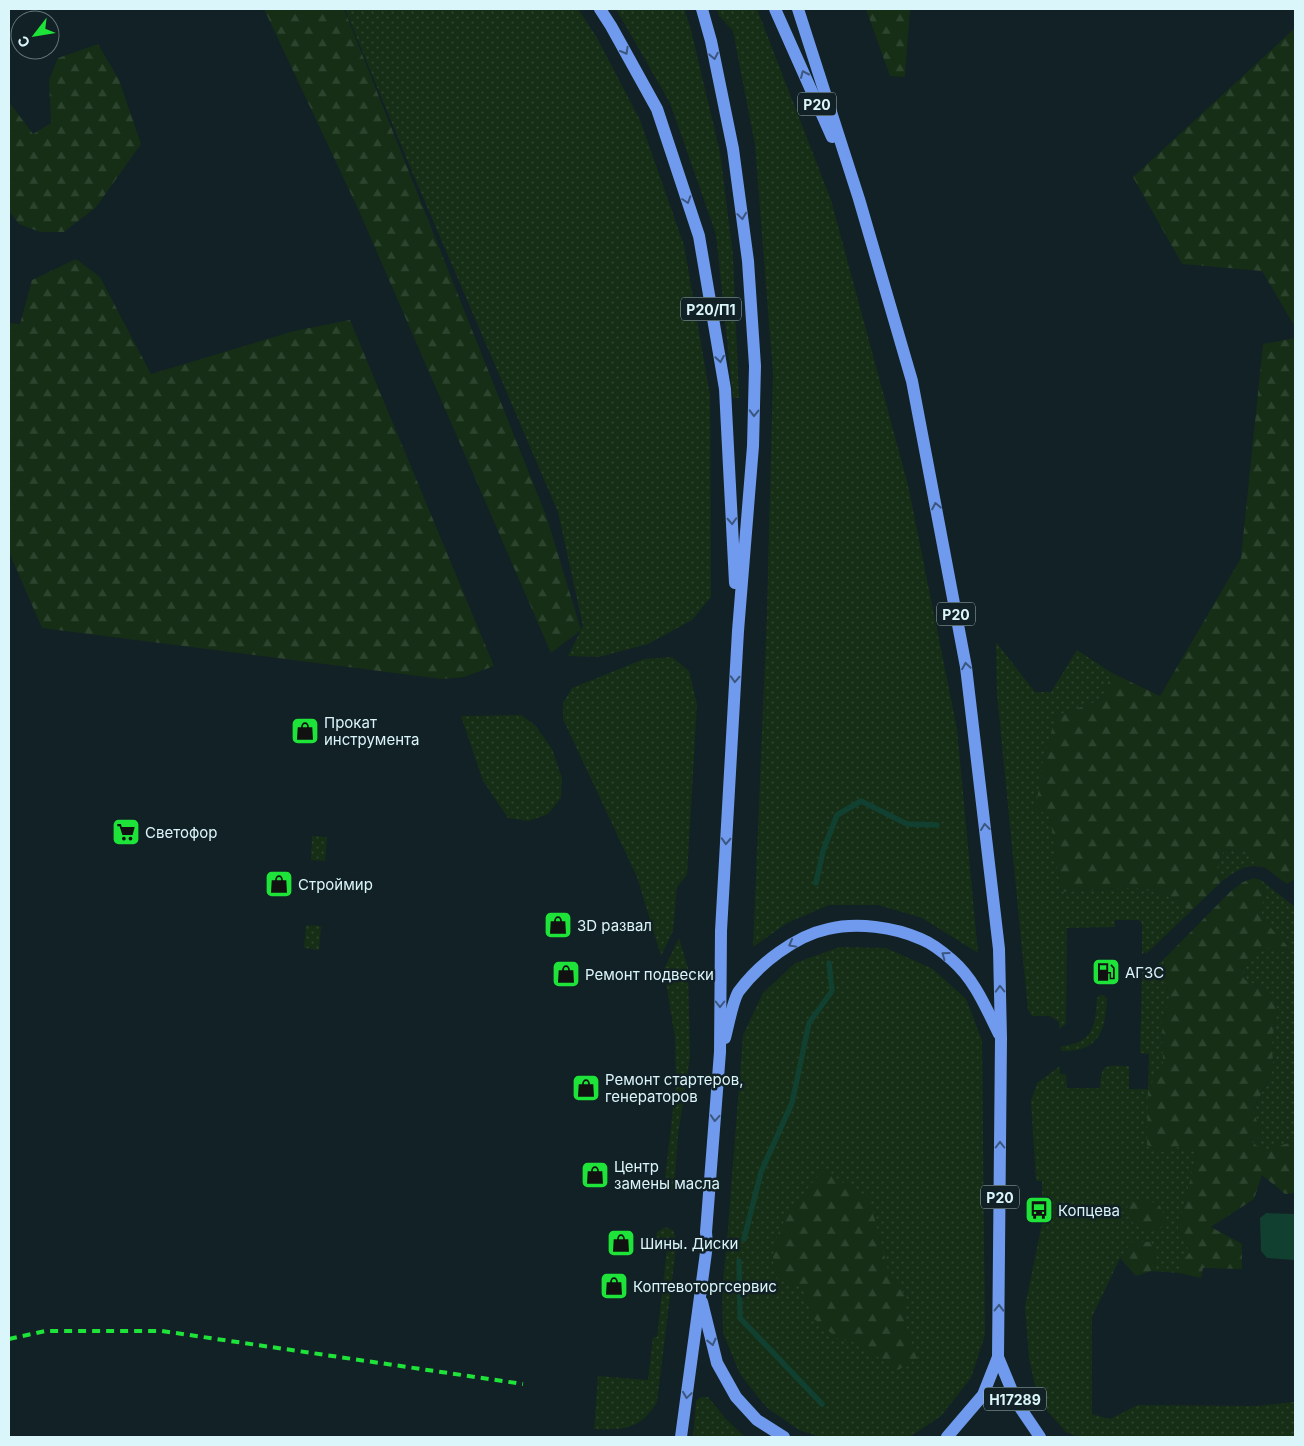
<svg xmlns="http://www.w3.org/2000/svg" width="1304" height="1446" font-family="Inter,sans-serif">
	<style>
		.grass { fill: url(#grass-dots) }
		.forest { fill: url(#forest-firs) }
		.water { fill: #113f30 }
		.lines { fill: none; stroke-linecap: round; stroke-linejoin: round }
		.stream { stroke: #113f30; stroke-width: 5.5 }
		.major { stroke: #6f9aed; stroke-width: 12 }
		.rail { stroke: #1ee339; stroke-width: 4; stroke-dasharray: 8 6; stroke-linecap: butt }
		.oneway { stroke: #3c577f }
		.labels { text-anchor: middle; dominant-baseline: central; stroke-width: 5; stroke-linejoin: round; paint-order: stroke }
		.shield { fill: #122125; stroke: #9fb6ba; stroke-width: 1 }
		.shield-label { font-size: 14px; font-weight: bold; fill: #dbf6fa }
		.poi-label { font-size: 15px; fill: #dbf6fa; stroke: #122125; text-anchor: start }
	</style>
	<defs>
		<pattern id="grass-dots" width="8" height="8" patternUnits="userSpaceOnUse" patternTransform="scale(1.25)"><rect width="8" height="8" fill="#162e16"/><path d="M2 2h.1M6 6h.1" fill="none" stroke="#2c432d" stroke-width="1.8" stroke-linecap="round"/></pattern>
		<pattern id="forest-firs" width="22" height="20" patternUnits="userSpaceOnUse" patternTransform="scale(1.25)"><rect width="22" height="20" fill="#162e16"/><path d="M5 1l3.5 6h-7zM16 11l3.5 6h-7z" fill="#2c432d"/></pattern>
	</defs>
	<rect width="100%" height="100%" fill="#122125"/>
	<!-- grass -->
	<g class="grass">
		<path d="M345 9H578L596 36 640 120 684 245 710 395 711 597 692 620 648 644 599 657 568 656 583 626 558 512 413 174Z"/>
		<path d="M616 9H684L690 26 720 152 733 255 739 398H733L716 234 670 103Z"/>
		<path d="M717 9H757L831 200 908 485 957 729 978 953 922 918 878 905H829L787 923 753 947 767 613 773 374 755 145 733 31 719 16Z"/>
		<path d="M996 642 1035 692H1051L1077 650 1112 673 1101 700 1056 716 1050 817 1061 892 1135 887 1174 898 1190 912 1146 954 1145 952 1142 954V924L1139 920H1115V927L1067 928 1066 1024 1059 1029V1022L1050 1016H1032L1028 1010 997 694Z"/>
		<path d="M672 657 689 671 697 704 687 875 677 887 673 931 661 956 637 877 563 719V703L572 688 644 659Z"/>
		<path d="M521 715 535 725 552 749 562 778 561 798 548 814 529 821 508 818 483 781 461 716Z"/>
		<path d="M312 836 327 837 325 861 311 860Z"/>
		<path d="M1225 849 1248 855 1267 868C1246 863 1239 869 1222 881L1216 864Z"/>
		<path d="M1261 880 1295 907V1141L1262 1152 1250 1140 1263 1137 1253 1112 1273 1069 1272 1038 1278 1009 1262 988 1244 979 1242 964 1268 947 1261 917 1264 889Z"/>
		<path d="M306 925 321 926 319 950 304 948Z"/>
		<path d="M679 938 688 968 690 1057 678 1135 674 1189 671 1191H666L664 1188 676 1083 675 1038 664 969Z"/>
		<path d="M840 947 886 948 933 969 966 999 982 1040 985 1335 971 1378 941 1416 910 1437H820L799 1430 766 1407 740 1374 723 1333 722 1289 727 1241 743 1035 763 993 795 963Z"/>
		<path d="M1165 958 1164 980 1171 1000 1162 1017 1163 1067 1148 1089 1180 1146 1197 1153 1178 1229 1190 1252 1179 1265V1273L1151 1271 1157 1259 1132 1242 1120 1258 1092 1317V1414L1110 1419 1138 1405 1256 1406 1295 1402V1437H1078L1066 1432 1048 1412 1036 1390 1029 1358 1025 1307 1042 1223V1181H1036L1031 1101 1037 1083 1060 1066V1074H1066L1067 1088H1100C1101 1062 1105 1066 1129 1066V1089H1148L1149 1054 1140 1053 1142 972H1150Z"/>
		<path d="M1100 995H1104L1107 999C1105 1032 1099 1052 1061 1051V1046C1094 1043 1095 1026 1097 998Z"/>
		<path d="M665 1227 673 1230 676 1238V1248L657 1402C640 1430 624 1430 594 1429L598 1376 648 1380 653 1337H657L667 1248 661 1247 656 1241 657 1232Z"/>
		<path d="M701 1397H708L726 1419 745 1437H693L696 1401Z"/>
	</g>
	<!-- forest -->
	<g class="forest">
		<path d="M264 9H344L547 518 581 630 551 653 360 213Z"/>
		<path d="M866 9H910L905 77 890 76Z"/>
		<path d="M1295 28V327L1262 271 1182 264 1133 177Z"/>
		<path d="M98 44 119 80 141 144 96 207 64 232H40L19 224 9 211V102L33 134 51 123 49 80 58 58Z"/>
		<path d="M76 259 100 277 151 374 294 331 350 320 494 666 464 677 442 679 42 628 9 552V323L20 324 32 280Z"/>
		<path d="M1295 338V879L1287 884 1248 855 1225 849 1216 864 1222 881 1190 912 1174 898 1135 887 1061 892 1050 817 1036 808 1042 764 1056 716 1101 700 1112 673 1160 696 1241 558 1263 344Z"/>
		<path d="M1254 878 1261 880 1264 889 1261 917 1289 948 1279 954 1268 948 1242 964 1244 979 1262 988 1278 1009 1272 1038 1273 1069 1253 1111 1263 1137 1250 1140 1263 1151 1295 1141V1193L1285 1194 1262 1175 1254 1199 1211 1227 1242 1244V1269L1203 1268 1201 1278 1179 1273V1265L1190 1252 1178 1229 1197 1153 1180 1146 1166 1153 1147 1145 1148 1089 1163 1067 1162 1017 1171 1000 1164 980 1165 958 1231 891 1243 882Z"/>
		<path d="M822 1171 869 1197 888 1270 906 1297 904 1319 917 1359 898 1370 856 1343 837 1338 813 1318 802 1287 778 1280C776 1274 774 1267 773 1261 772 1226 802 1196 822 1171Z"/>
		<path d="M1148 1200 1160 1206 1168 1223 1156 1231C1137 1227 1132 1229 1127 1208L1132 1202Z"/>
		<path d="M1132 1242H1151L1157 1259 1151 1271 1136 1276 1120 1258Z"/>
	</g>
	<!-- water -->
	<path class="water" d="M1266 1213 1295 1214V1260L1267 1258 1261 1251 1260 1218Z"/>
	<g class="lines">
		<!-- stream -->
		<g class="stream">
			<path d="M816 883 823 851 837 815 861 801 907 824 937 825"/>
			<path d="M744 1239 761 1172 792 1103 809 1023 832 991 829 963"/>
			<path d="M739 1261 740 1318 822 1404"/>
		</g>
		<!-- major -->
		<g class="major">
			<path d="M600 9 611 26 657 109 699 236 725 389 735 583"/>
			<path d="M775 9 832 137"/>
			<path d="M798 9 859 199 912 381 966 667 999 949 1001 1038 998 1357 983 1395 947 1437"/>
			<path d="M725 1038C728 1027 733 999 739 991 759 964 795 936 828 929 857 922 894 927 921 939 931 943 944 953 952 960 975 980 986 1008 999 1034"/>
			<path d="M702 1302 717 1363 736 1397 757 1420 784 1437"/>
			<path d="M998 1357 1017 1403 1040 1437"/>
			<path d="M681 1437 707 1245 706 1232 720 1052 721 931 738 631 753 446 755 366 748 261 733 149 711 41 702 9"/>
		</g>
		<!-- rail -->
		<path class="rail" d="M9 1339 45 1331H162L523 1384"/>
	</g>
	<!-- one-way arrows -->
	<defs><path id="oneway-chevron" d="M-2-3.5L2.5 0L-2 3.5" fill="none" stroke-width="1.6" stroke-linecap="round" stroke-linejoin="round" transform="scale(1.25)"/></defs>
	<g class="oneway">
		<use href="#oneway-chevron" transform="translate(625 51) rotate(61)"/>
		<use href="#oneway-chevron" transform="translate(714 56) rotate(79)"/>
		<use href="#oneway-chevron" transform="translate(804 74) rotate(-114)"/>
		<use href="#oneway-chevron" transform="translate(687 200) rotate(72)"/>
		<use href="#oneway-chevron" transform="translate(742 216) rotate(82)"/>
		<use href="#oneway-chevron" transform="translate(720 359) rotate(81)"/>
		<use href="#oneway-chevron" transform="translate(754 413) rotate(91)"/>
		<use href="#oneway-chevron" transform="translate(936 506) rotate(-101)"/>
		<use href="#oneway-chevron" transform="translate(732 521) rotate(87)"/>
		<use href="#oneway-chevron" transform="translate(966 666) rotate(-99)"/>
		<use href="#oneway-chevron" transform="translate(735 679) rotate(93)"/>
		<use href="#oneway-chevron" transform="translate(985 827) rotate(-97)"/>
		<use href="#oneway-chevron" transform="translate(726 841) rotate(93)"/>
		<use href="#oneway-chevron" transform="translate(792 944) rotate(151)"/>
		<use href="#oneway-chevron" transform="translate(945 955) rotate(-144)"/>
		<use href="#oneway-chevron" transform="translate(1000 989) rotate(-91)"/>
		<use href="#oneway-chevron" transform="translate(720 1004) rotate(90)"/>
		<use href="#oneway-chevron" transform="translate(715 1118) rotate(94)"/>
		<use href="#oneway-chevron" transform="translate(1000 1145) rotate(-90)"/>
		<use href="#oneway-chevron" transform="translate(999 1308) rotate(-89)"/>
		<use href="#oneway-chevron" transform="translate(712 1342) rotate(76)"/>
		<use href="#oneway-chevron" transform="translate(687 1395) rotate(98)"/>
	</g>
	<!-- icons -->
	<defs>
		<symbol id="shop-square" viewBox="-11 -11 22 22"><rect x="-9" y="-9" width="18" height="18" rx="4" fill="#1ee339" stroke="#122125"/><path d="M-5-2.5h2.3a2.7 3.5 0 0 1 5.4 0H5L5.5 6h-11ZM-1.5-2.5h3a1.5 2.3 0 0 0-3 0Z" fill="#111"/></symbol>
		<symbol id="supermarket-square" viewBox="-11 -11 22 22"><rect x="-9" y="-9" width="18" height="18" rx="4" fill="#1ee339" stroke="#122125"/><path d="M-6-5.5h2.5l.6 2H6L4.5 2H-2.5L-4.4-4H-6ZM-1.5 3.2a1.3 1.3 0 1 0 .1 0ZM3 3.2a1.3 1.3 0 1 0 .1 0Z" fill="#111"/></symbol>
		<symbol id="fuel-square" viewBox="-11 -11 22 22"><rect x="-9" y="-9" width="18" height="18" rx="4" fill="#1ee339" stroke="#122125"/><path d="M-5.5-6h7V0h2V4h1.3V-2.5L3-4.5l.8-.8L6-3V5H2.5V1h-1V6h-7ZM-4.2-4.7v3.2H.2V-4.7Z" fill="#111"/></symbol>
		<symbol id="bus-square" viewBox="-11 -11 22 22"><rect x="-9" y="-9" width="18" height="18" rx="4" fill="#1ee339" stroke="#122125"/><path d="M-5-6H5V4H4V6H2V4H-2V6H-4V4H-5ZM-3.5-4V0h7V-4ZM-3.5 1.2v1.5H-2V1.2ZM2 1.2v1.5H3.5V1.2Z" fill="#111"/></symbol>
	</defs>
	<g fill-rule="evenodd">
		<use href="#shop-square" x="289" y="715" width="32" height="32"/>
		<use href="#supermarket-square" x="110" y="816" width="32" height="32"/>
		<use href="#shop-square" x="263" y="868" width="32" height="32"/>
		<use href="#shop-square" x="542" y="909" width="32" height="32"/>
		<use href="#fuel-square" x="1090" y="956" width="32" height="32"/>
		<use href="#shop-square" x="550" y="958" width="32" height="32"/>
		<use href="#shop-square" x="570" y="1072" width="32" height="32"/>
		<use href="#shop-square" x="579" y="1159" width="32" height="32"/>
		<use href="#bus-square" x="1023" y="1194" width="32" height="32"/>
		<use href="#shop-square" x="605" y="1227" width="32" height="32"/>
		<use href="#shop-square" x="598" y="1270" width="32" height="32"/>
	</g>
	<g class="labels">
		<!-- shield labels -->
		<g class="shield">
			<rect x="798" y="92.5" width="38" height="23" rx="4"/>
			<rect x="681" y="297.5" width="60" height="23" rx="4"/>
			<rect x="937" y="602.5" width="38" height="23" rx="4"/>
			<rect x="981" y="1185.5" width="38" height="23" rx="4"/>
			<rect x="984" y="1387.5" width="62" height="23" rx="4"/>
		</g>
		<g class="shield-label">
			<text x="817" y="104">Р20</text>
			<text x="711" y="309">Р20/П1</text>
			<text x="956" y="614">Р20</text>
			<text x="1000" y="1197">Р20</text>
			<text x="1015" y="1399">Н17289</text>
		</g>
		<!-- poi labels -->
		<g class="poi-label">
			<text x="324" y="722">Прокат<tspan x="324" dy="17">инструмента</tspan></text>
			<text x="145" y="832">Светофор</text>
			<text x="298" y="884">Строймир</text>
			<text x="577" y="925">3D развал</text>
			<text x="1125" y="972">АГЗС</text>
			<text x="585" y="974">Ремонт подвески</text>
			<text x="605" y="1079">Ремонт стартеров,<tspan x="605" dy="17">генераторов</tspan></text>
			<text x="614" y="1166">Центр<tspan x="614" dy="17">замены масла</tspan></text>
			<text x="1058" y="1210">Копцева</text>
			<text x="640" y="1243">Шины. Диски</text>
			<text x="633" y="1286">Коптевоторгсервис</text>
		</g>
	</g>
	<!-- border -->
	<rect width="1304" height="1446" fill="none" stroke="#dbf6fa" stroke-width="20"/>
	<!-- north arrow -->
	<g transform="translate(35 35) rotate(239)"><circle r="24" fill="#122125" stroke="#62767a"/>
	<path d="M0-4L9 19L0 12L-9 19Z" fill="#1ee339"/>
	<text y="-8" font-size="14" font-weight="bold" text-anchor="middle" fill="#dbf6fa">С</text>
	</g>
</svg>
